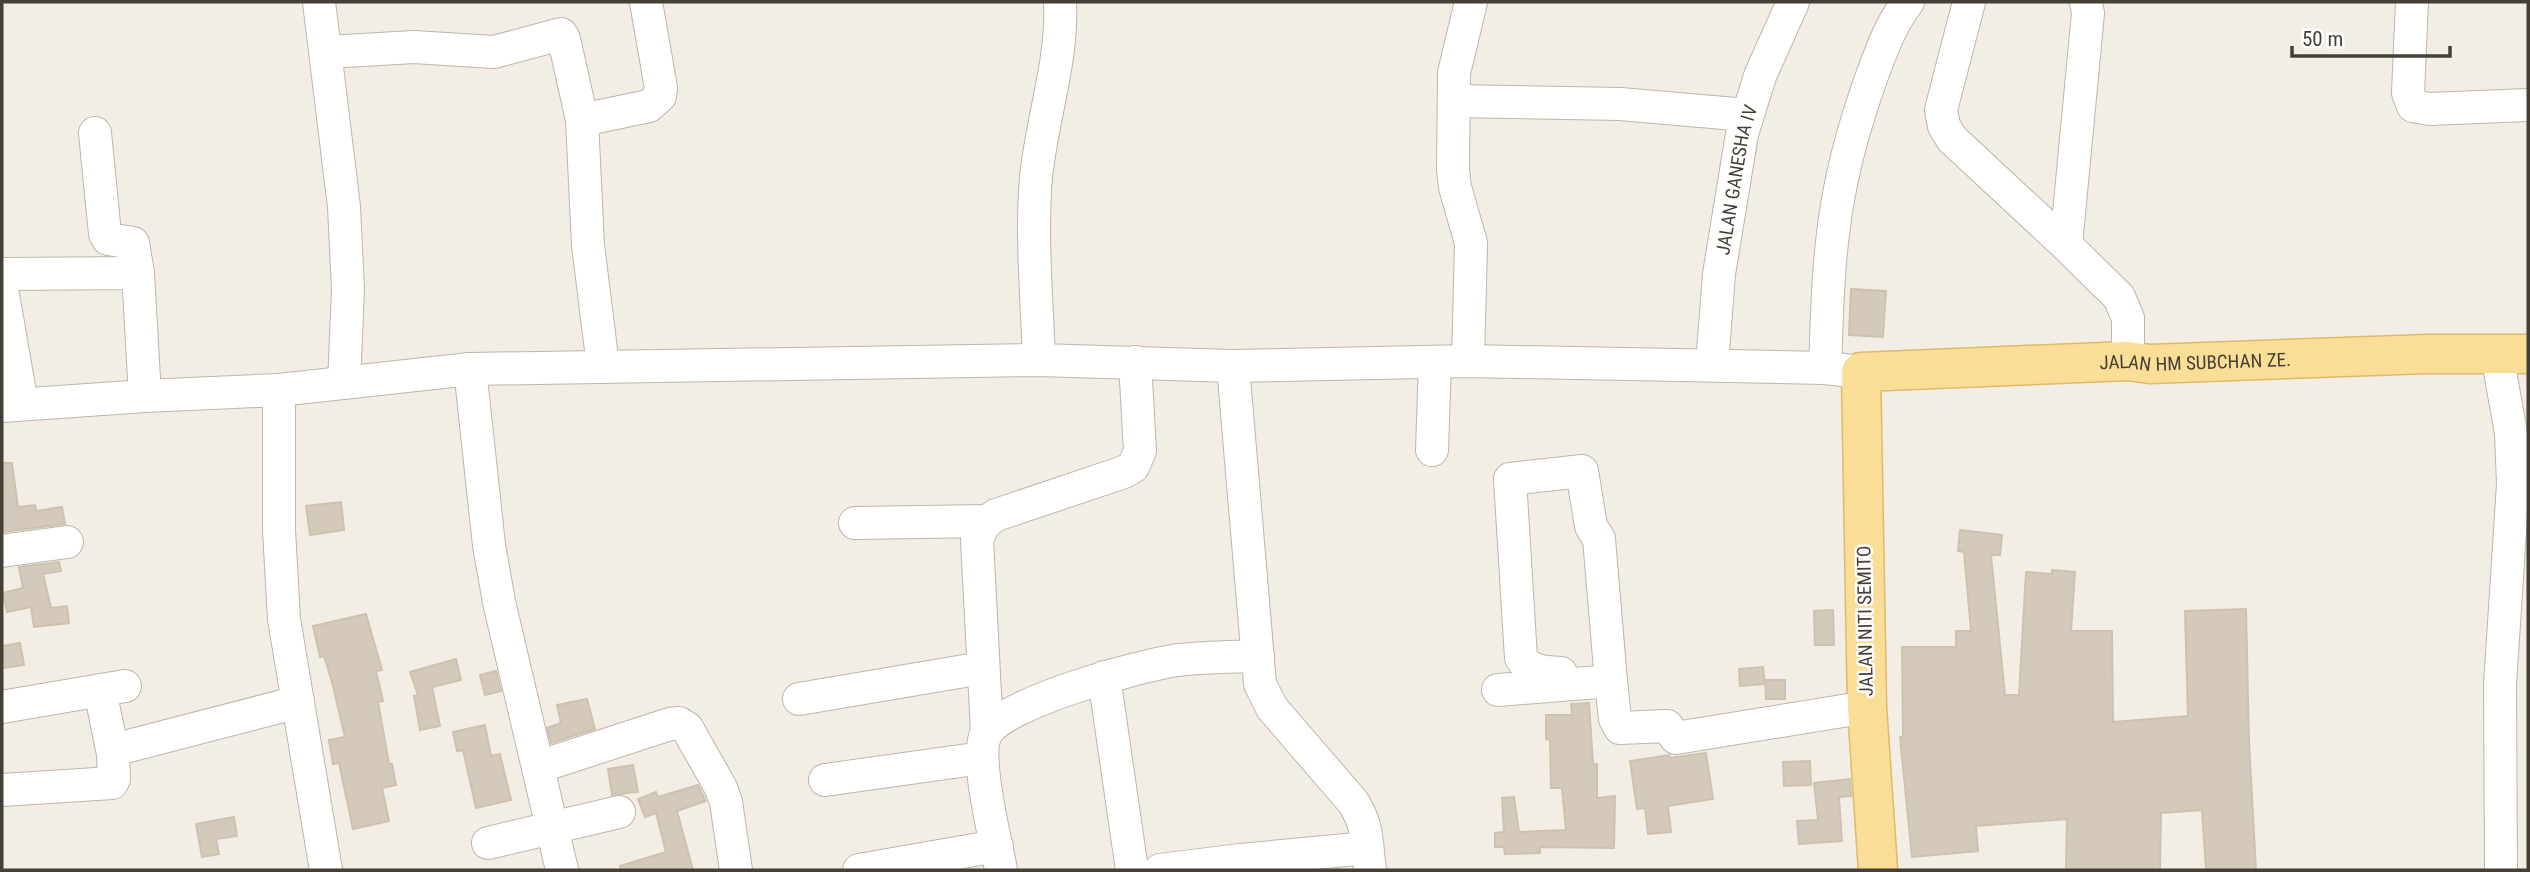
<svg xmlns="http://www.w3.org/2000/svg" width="2530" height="872" font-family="'Roboto Condensed',sans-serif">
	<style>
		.building { fill: #d3cabc; stroke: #cec2af; stroke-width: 2 }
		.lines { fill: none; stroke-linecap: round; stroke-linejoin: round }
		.minor-casing { stroke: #bdb6a9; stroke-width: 34 }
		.major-casing { stroke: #dfba67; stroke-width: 41 }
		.minor { stroke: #fff; stroke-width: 32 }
		.major { stroke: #fadd97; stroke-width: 38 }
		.labels { text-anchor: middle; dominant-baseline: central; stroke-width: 5; stroke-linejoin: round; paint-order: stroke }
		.street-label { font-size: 19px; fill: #453f35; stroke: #fff }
	</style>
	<rect width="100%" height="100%" fill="#f2eee6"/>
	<!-- building -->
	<g class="building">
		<path d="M1851 289 1886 291 1883 337 1849 335Z"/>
		<path d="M2 463H12L18 507 35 505 36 511 62 507 65 524 2 532Z"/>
		<path d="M341 502 344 530 310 535 306 506Z"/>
		<path d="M1960 530 2002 535 2000 555H1991L2005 695H2019L2026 572 2052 574V570L2075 572 2071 631H2112L2113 722 2188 716 2185 611 2246 609 2249 742 2256 870H2206L2202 810 2161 813 2160 870H2066L2067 819 1976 826 1978 851 1912 857 1900 737H1903L1902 647H1956V631H1971L1964 552 1958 551Z"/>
		<path d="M59 562 61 571 43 574 51 608 67 606 69 623 34 627 31 607 7 612 3 593 23 588 19 567Z"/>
		<path d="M1833 610 1834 645H1815L1814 611Z"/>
		<path d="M366 614 382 670 376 671 383 701 378 702 389 764H392L396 785 382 788 389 821 353 829 339 763 333 764 329 740 345 737 332 682 324 656 320 657 313 626Z"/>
		<path d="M20 643 24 665 2 668V646Z"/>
		<path d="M456 659 461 680 432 687 440 726 420 730 414 696 418 695 410 672Z"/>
		<path d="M1763 667 1765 684 1740 686 1739 669Z"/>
		<path d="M496 671 501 691 485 695 480 675Z"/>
		<path d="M1765 680H1785V699H1766Z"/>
		<path d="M587 699 595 729 551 743 547 728 561 723 557 705Z"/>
		<path d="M1589 703 1593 764H1597V798L1615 796 1614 848 1540 847V853L1505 854 1504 847H1495V833L1504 832 1502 798 1514 797 1519 832 1566 830 1562 788H1551L1550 740 1546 739V715H1572L1571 704Z"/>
		<path d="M485 725 491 756 500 754 511 800 476 808 463 750 457 751 453 732Z"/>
		<path d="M1706 753 1713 799 1668 806 1671 832 1648 834 1645 808 1637 809 1630 761 1669 755 1670 758Z"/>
		<path d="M1810 761 1811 785 1784 786 1783 762Z"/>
		<path d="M633 765 638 792 612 795 608 769Z"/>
		<path d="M1850 779 1851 796 1839 797 1842 841 1799 844 1797 821 1818 820 1814 783Z"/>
		<path d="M698 785 706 801 677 811 693 870H621L620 866 666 852 656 813 645 817 638 799 656 792 658 797Z"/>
		<path d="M234 817 237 836 216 839 219 854 202 857 196 824Z"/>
	</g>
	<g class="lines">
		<defs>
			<g id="minor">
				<path d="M319 2 344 207 348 290 344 383"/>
				<path d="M1969 2 1941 110 1944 126 1952 139 2066 245 2119 297 2128 318V361"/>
				<path d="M2412 2 2408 93 2413 106 2430 109 2528 105"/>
				<path d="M327 52 414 47 494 52 561 34 564 39 582 120"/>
				<path d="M1454 101 1620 104 1747 115"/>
				<path d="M95 133 105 234 108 239 133 243 138 273"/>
				<path d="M2066 245 2088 13 2086 2"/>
				<path d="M2 274 138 273 145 396"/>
				<path d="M2 289 22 404"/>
				<path d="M2497 355 2511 433 2513 484 2500 685 2501 870"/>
				<path d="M1039 360C1037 300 1031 237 1036 177 1042 118 1063 61 1060 2"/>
				<path d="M1468 361 1471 243 1455 187 1453 170 1454 73 1471 2"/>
				<path id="s1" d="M1712 365 1719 274 1742 134 1760 76 1793 2"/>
				<path d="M603 366 588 245 582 120 649 106 660 96 661 88 646 2"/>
				<path d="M1233 366 1260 684 1272 708 1353 802C1369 827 1366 842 1370 870"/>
				<path d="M1825 368C1827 323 1827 278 1833 234 1839 180 1854 125 1873 73 1882 49 1892 22 1908 2"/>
				<path d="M470 369 489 545 499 602 562 870"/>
				<path d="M279 390V530L284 619 326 870"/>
				<path d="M2 406 145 396 279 390 470 369 1039 360 1233 366 1468 361 1825 368 1861 372"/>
				<path d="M1432 450 1435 362"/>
				<path d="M855 523 987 521"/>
				<path d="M2 551 67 542"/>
				<path d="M1104 677 1132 870"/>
				<path d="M1611 681 1615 719 1620 728 1667 726 1676 738 1867 707"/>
				<path d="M100 690 113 754"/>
				<path d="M1498 690 1611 681 1599 539 1591 526 1582 471 1510 479 1521 658C1530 672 1545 672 1561 673V684"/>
				<path d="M799 699 982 668"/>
				<path d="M2 707 125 686"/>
				<path d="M987 732 977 540C981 528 985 522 996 515L1124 472 1133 467 1140 451 1135 362"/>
				<path d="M538 767 670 724 679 723 687 728 721 788 726 802 736 870"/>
				<path d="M825 780 982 758"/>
				<path d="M2 790 112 783 114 779 113 754 117 749 298 702"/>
				<path d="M488 843 619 812"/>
				<path d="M859 870 997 846"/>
				<path d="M1001 870C996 841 974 758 986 734 1001 703 1142 665 1178 660 1204 657 1231 657 1258 656"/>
				<path d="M1160 870 1240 860 1367 848"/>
			</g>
			<g id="major">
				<path id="s2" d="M1878 870 1867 707 1861 372 2128 361 2150 364 2428 354H2528"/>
			</g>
		</defs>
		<!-- minor casing -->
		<use href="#minor" class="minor-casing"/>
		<!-- major casing -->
		<use href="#major" class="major-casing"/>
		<!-- minor -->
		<use href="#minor" class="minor"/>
		<!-- major -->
		<use href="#major" class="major"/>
	</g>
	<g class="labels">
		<!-- street labels -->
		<g class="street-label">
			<text stroke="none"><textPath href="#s1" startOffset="187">JALAN GANESHA IV</textPath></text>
			<text stroke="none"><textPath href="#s2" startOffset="833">JALAN HM SUBCHAN ZE.</textPath></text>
			<text transform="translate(1865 621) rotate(-91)">JALAN NITI SEMITO</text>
		</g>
	</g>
	<!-- border -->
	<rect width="2530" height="872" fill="none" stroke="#453f35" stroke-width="7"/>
	<!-- scale -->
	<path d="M2292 46v10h158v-10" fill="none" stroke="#453f35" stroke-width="3.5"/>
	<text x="2302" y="46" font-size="21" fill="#453f35" stroke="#ffffff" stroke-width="5" paint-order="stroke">50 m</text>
</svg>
